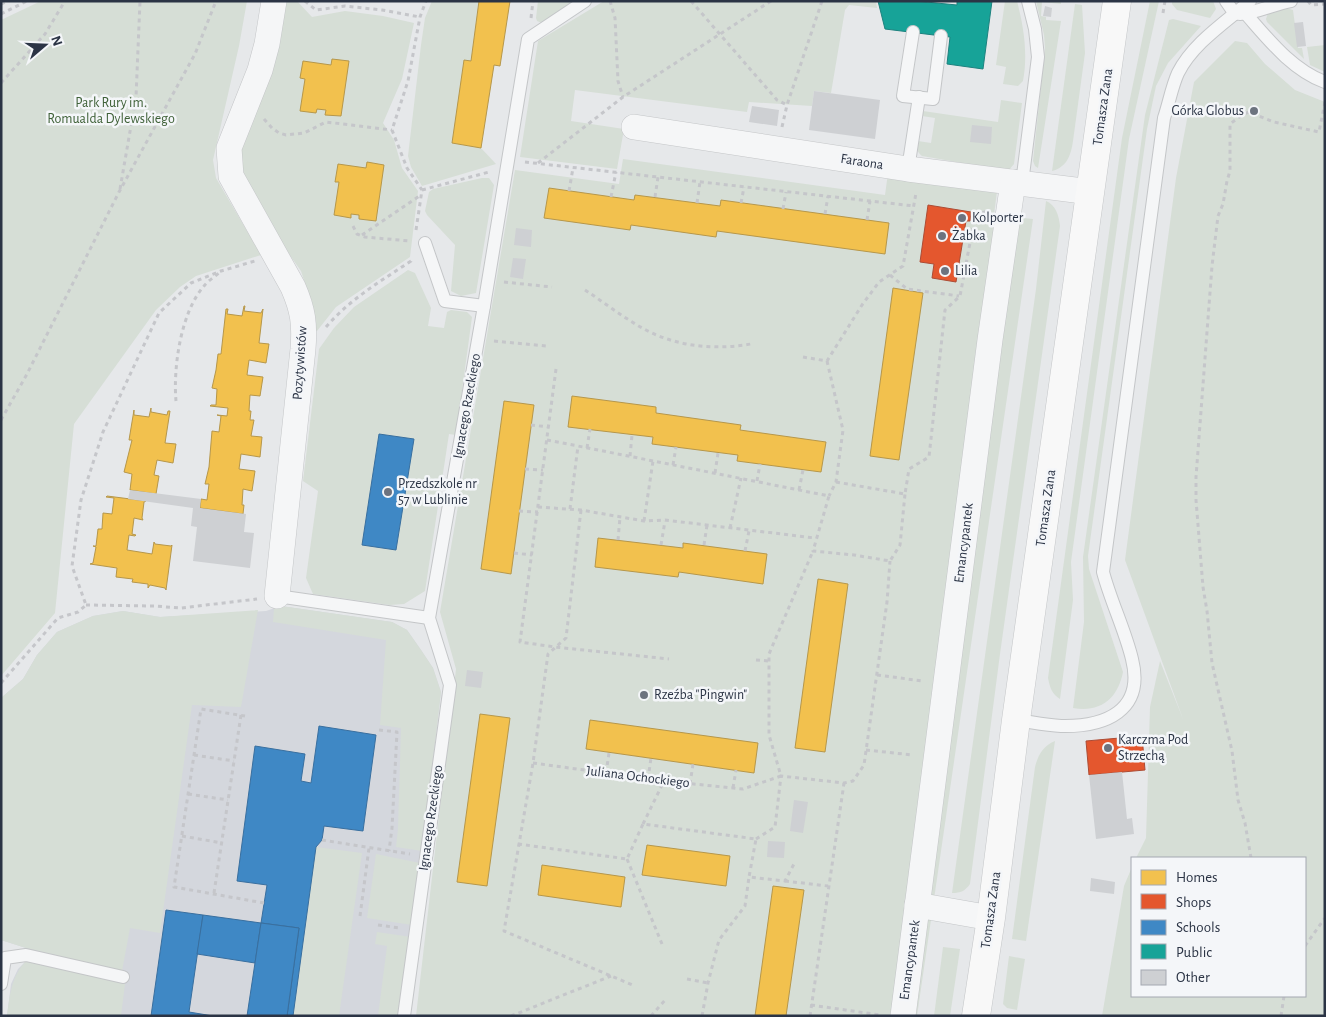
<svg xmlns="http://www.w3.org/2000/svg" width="1326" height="1017" font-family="'Alegreya Sans',sans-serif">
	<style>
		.built { fill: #d4d7dd }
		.green { fill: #d6ded6 }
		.homes { fill: #f2c14e; stroke: #b6974b }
		.shops { fill: #e4572e; stroke: #ac4c35 }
		.schools { fill: #3f88c5; stroke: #396f9f }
		.public { fill: #17a398; stroke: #1d827f }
		.building { fill: #ced0d3 }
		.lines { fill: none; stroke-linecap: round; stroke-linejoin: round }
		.lane-casing { stroke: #c4c6c8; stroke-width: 14 }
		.street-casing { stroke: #c4c6c8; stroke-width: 26 }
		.secondary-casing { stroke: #c4c6c8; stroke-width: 29 }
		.path { stroke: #c5c6ca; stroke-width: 3; stroke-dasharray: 4 4; stroke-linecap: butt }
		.lane { stroke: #f5f6f7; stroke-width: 12 }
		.street { stroke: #f5f6f7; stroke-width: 25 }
		.secondary { stroke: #f8f8f8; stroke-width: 28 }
		.poi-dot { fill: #6c737f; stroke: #f4f6f9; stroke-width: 2 }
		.labels { text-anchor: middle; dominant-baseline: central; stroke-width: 5; stroke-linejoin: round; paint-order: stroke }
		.park-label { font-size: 14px; fill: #3f6138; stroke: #f4f6f9 }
		.street-label { font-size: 14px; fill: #2b3445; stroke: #f4f6f9 }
		.poi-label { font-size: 14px; fill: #2b3445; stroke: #f4f6f9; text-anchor: start }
	</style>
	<rect width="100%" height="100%" fill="#e6e8ea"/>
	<!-- built -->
	<path class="built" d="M281 606 392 622 407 630 421 650 433 668 441 692 401 1016H7L11 984 18 969 26 961V948L1 940V698L23 679 37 655 57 632 93 616 123 611 160 617 266 611Z"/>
	<!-- green -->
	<g class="green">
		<path d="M41 1H247L239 46 213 160 216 178 261 255 196 276 180 287 156 310 74 424 55 613 1 676V20Z"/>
		<path d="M284 1H297L312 17 345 11 383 16 414 23 402 79 383 123 394 140 402 168 418 191 410 257 336 307 317 331 312 330 310 299 301 271 275 234 238 170 243 133Z"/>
		<path d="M432 1H479L471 61 452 143 481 148 496 164 422 186 411 167 408 156 421 45 425 18Z"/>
		<path d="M538 1H574L542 23 537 21 536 18Z"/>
		<path d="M604 1H876L877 8 849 5 845 10 831 93 814 91 812 106 749 102 747 112 575 90 571 121 624 129 617 169 520 157 538 41Z"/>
		<path d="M1005 1H1017C1024 28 1028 54 1023 81L1018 86 1003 84 1006 67 996 65Z"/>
		<path d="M1036 1H1061V4L1042 2 1041 16 1046 17V20L1061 21 1038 168 1035 166 1033 161 1045 48 1044 35Z"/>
		<path d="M1150 1H1159L1129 139 1071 562 1073 600 1060 699C1052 694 1050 688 1048 678L1122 138Z"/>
		<path d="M1172 1H1213L1216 9 1210 18 1177 10 1172 4Z"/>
		<path d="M1075 4 1082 5 1085 53 1073 141C1071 155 1067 167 1052 171Z"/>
		<path d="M1286 8 1293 10 1298 48H1302L1304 59 1267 22 1266 19 1268 13Z"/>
		<path d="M1173 19 1201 26 1168 63 1156 86 1147 129 1088 556 1089 569 1123 672C1118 698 1101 713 1073 708L1084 622 1083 557 1145 115 1169 20Z"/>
		<path d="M1235 41 1247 43 1265 64 1295 90 1325 102V1016H1102L1124 886 1132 867V996H1305V858H1136L1146 838 1150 707 1160 661 1183 719 1125 560 1176 178 1194 82Z"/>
		<path d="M1325 45V72L1310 65 1307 47Z"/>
		<path d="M1001 100 1022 103 1014 164 1008 171 922 156C916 151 916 148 918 141L931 143 935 118 922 116 923 111 998 122Z"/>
		<path d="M623 159 885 195 888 173 997 191 994 215 1033 219 917 1016H416L456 669 440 612 515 170 619 184Z"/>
		<path d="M482 178H489L494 185 476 293 461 296 451 291 455 245 427 215 425 211 429 192 433 189Z"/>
		<path d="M1046 201C1056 205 1059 216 1060 226L1000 654 970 884C965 891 961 893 952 893L1036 289Z"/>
		<path d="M408 270 415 273 431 308 428 326 444 328 447 312 451 310 467 312 472 317 456 435 449 434 425 591 404 604 390 605 313 594 306 578 318 491 303 481 319 349 334 328 354 307Z"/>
		<path d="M281 606 392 622 407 630 421 650 433 668 441 692 422 851 396 847 398 829 401 728 380 725 386 640 273 622 274 608Z"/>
		<path d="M258 610 241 707 192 705 160 933 130 928 122 971 26 948 1 940V698L23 679 37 655 57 632 93 616 123 611 160 617Z"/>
		<path d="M1055 741 1026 941 1012 939 1035 767C1038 755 1043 746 1055 741Z"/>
		<path d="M316 847 362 853 339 1016H293Z"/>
		<path d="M376 854 420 863 412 925 367 918Z"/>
		<path d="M377 932 411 937 401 1016H378L387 946 375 944Z"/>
		<path d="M943 947 960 949 950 1016H934Z"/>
		<path d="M1009 956 1025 959 1017 1010 1007 1008 1003 1004Z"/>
		<path d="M26 961 125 984 121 1016 92 1014V1016H7C10 995 11 977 26 961Z"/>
	</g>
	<!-- homes -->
	<g class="homes">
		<path d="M479 1H510L500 66 494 65 481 148 452 143 464 60 471 61Z"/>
		<path d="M332 59 349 61 341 116 325 115 326 110 317 109 316 113 300 111 305 79 300 78 303 61 331 65Z"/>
		<path d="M367 162 384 165 376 221 359 219V215L351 214V218L334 215 339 182H335L338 164 366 168Z"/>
		<path d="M549 188 634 200 635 195 720 206 721 200 889 223 885 254 717 231 716 237 631 225 630 230 544 218Z"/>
		<path d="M893 288 923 293 899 460 870 456Z"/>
		<path d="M244 306H245L244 311 261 313 263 309 259 343 269 344 266 363 249 360 247 375 263 377 260 396 250 395 249 411H251L250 420H254L251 436 262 437 260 457 241 454 239 469 255 471 252 491 243 489 242 505H244L243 514 200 508 201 499 207 500 209 484H205L209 467 212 431 219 432 221 416 217 415 227 416 228 408 210 406 211 405H216L217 389 212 388 216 370 218 354H221L226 309H228L227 314 242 316Z"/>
		<path d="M572 396 656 407V413L741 425 740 430 826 442 821 472 737 461 738 455 652 444 653 437 568 427Z"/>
		<path d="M504 401 534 405 511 574 481 569Z"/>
		<path d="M151 408V412L167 415 168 411H170L165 443 176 444 173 463 157 460 154 475 159 476 156 494 130 490 132 474 124 472 132 440H129L134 410V415L149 417Z"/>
		<path d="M107 496 146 501 144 502 142 518 143 520 134 518 132 534 136 535 135 536 129 535 127 550 152 554 154 542 155 544 171 546 172 545 166 590 165 588 150 585 148 588V584L132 582 133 579 116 577 117 568 90 564 93 563 96 547 93 546H96L98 529H102L103 513 112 514 114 498 106 497Z"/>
		<path d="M598 538 683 548V543L767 554 763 584 679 572 678 577 595 567Z"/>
		<path d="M818 579 848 584 825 752 795 748Z"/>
		<path d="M480 714 510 718 487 886 457 882Z"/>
		<path d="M590 720 758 743 754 773 586 749Z"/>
		<path d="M647 845 730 856 726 886 642 875Z"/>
		<path d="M542 865 625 877 621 907 538 895Z"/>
		<path d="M773 886 804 890 786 1016H755Z"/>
	</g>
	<!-- shops -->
	<g class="shops">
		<path d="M928 205 971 212 970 221H966L956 282 932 278 934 264 920 262Z"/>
		<path d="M1142 736 1145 770 1089 775 1086 741Z"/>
	</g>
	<!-- schools -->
	<g class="schools">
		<path d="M379 434 414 439 396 550 362 545Z"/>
		<path d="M319 726 376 735 363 831 324 826 322 840 316 847 293 1016H287L299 928 261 923 267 885 237 881 255 746 305 754 301 781 311 783Z"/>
		<path d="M166 910 203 915 189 1012 213 1016H151Z"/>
		<path d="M203 915 261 923 255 963 197 954Z"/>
		<path d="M261 923 299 928 287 1016H247Z"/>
	</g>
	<!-- public -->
	<path class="public" d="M878 1H916L957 5V1H992L983 69 947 64 950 37 885 29Z"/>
	<!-- building -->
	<g class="building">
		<path d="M1045 6 1052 8 1051 17 1043 16Z"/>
		<path d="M1303 22 1306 46 1297 47 1294 23Z"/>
		<path d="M814 91 880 100 875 139 809 130Z"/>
		<path d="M752 106 779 110 777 126 749 122Z"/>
		<path d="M972 125 992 127 991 144 970 142Z"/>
		<path d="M516 228 532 230 531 247 514 245Z"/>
		<path d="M513 258 526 259 523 279 510 277Z"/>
		<path d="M130 490 201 499 200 508 246 514 244 532 254 533 250 568 193 561 197 527 191 526 193 508 128 499Z"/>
		<path d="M467 670 483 672 481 688 465 686Z"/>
		<path d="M1122 772 1127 819 1132 818 1134 834 1096 839 1089 775Z"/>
		<path d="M794 800 808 802 803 833 790 831Z"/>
		<path d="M768 841 785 842 784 858 767 857Z"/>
		<path d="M1091 878 1115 882 1114 894 1090 891Z"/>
	</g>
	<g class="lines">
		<defs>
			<g id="lane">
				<path d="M1226 1 1235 14"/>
				<path d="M1240 14C1257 13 1274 4 1291 1"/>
				<path d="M1246 14C1268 39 1292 70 1325 82"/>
				<path d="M913 32 903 96 933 99 941 36"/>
				<path d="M908 169 919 97"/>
				<path d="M1022 183 1038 57 1035 29 1028 1"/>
				<path d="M425 243 445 301 484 306"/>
				<path d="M277 596 429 618"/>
				<path d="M1016 720C1031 722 1046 725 1061 726 1105 727 1145 711 1132 659 1125 630 1111 602 1103 572L1164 118C1169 103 1172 86 1178 73 1193 43 1226 22 1250 1"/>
				<path d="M1 984 5 958 26 955 123 977"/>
				<path d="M404 1016 450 685 429 618 484 306 528 39 585 1"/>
			</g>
			<g id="street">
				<path d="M274 1 267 44 260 70 229 148 231 176 293 287C303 310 305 324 303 349L277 596"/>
				<path d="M634 127 908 169 1091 192"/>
				<path d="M917 905 991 918"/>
				<path d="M903 1016 990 340 1013 182"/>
			</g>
			<path id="secondary" d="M976 1016 991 918 1016 720 1117 1"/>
		</defs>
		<!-- lane casing -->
		<use href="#lane" class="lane-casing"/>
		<!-- street casing -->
		<use href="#street" class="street-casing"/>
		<!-- secondary casing -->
		<use href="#secondary" class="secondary-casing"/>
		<!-- path -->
		<g class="path">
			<path d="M305 1 316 10 345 6 382 10 420 17"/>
			<path d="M610 1 615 18 618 81 623 97"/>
			<path d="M691 1 777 100 787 105"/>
			<path d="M1308 1 1311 5 1325 4"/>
			<path d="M1 4 8 1"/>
			<path d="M1163 13 1165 1"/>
			<path d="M1 14 27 1"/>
			<path d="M531 18 533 1"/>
			<path d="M1 83 45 34 65 1"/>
			<path d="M264 119 272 128 279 133 286 135 304 133 326 122 392 130"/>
			<path d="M782 127 787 105 822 1"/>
			<path d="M525 162 914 206"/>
			<path d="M538 163 623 97 771 1"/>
			<path d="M120 189 136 97 140 1"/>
			<path d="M422 190 489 172"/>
			<path d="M569 191 573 168"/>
			<path d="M611 197 616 172"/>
			<path d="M655 197 658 177"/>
			<path d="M697 203 700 182"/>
			<path d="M741 203 744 187"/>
			<path d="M783 209 786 192"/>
			<path d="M825 214 828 196"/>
			<path d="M867 220 870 201"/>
			<path d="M353 226 357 234 365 237 410 241"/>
			<path d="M416 230 422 190 407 168 392 130 408 81 420 17 426 1"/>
			<path d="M362 235 421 195"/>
			<path d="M890 275 907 289 959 296"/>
			<path d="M504 282 552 287"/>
			<path d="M585 290C605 303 625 319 646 330 678 347 716 350 751 344"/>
			<path d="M326 327C350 299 381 281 411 261L412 258"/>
			<path d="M494 341 546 346"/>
			<path d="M803 357 827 361 862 305 879 282 903 266 916 193"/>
			<path d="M827 361 843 430 836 482 829 496"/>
			<path d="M556 369 520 642 555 647 669 659"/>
			<path d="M176 401C173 367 181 312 204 286 208 281 214 277 219 273"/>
			<path d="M1 420 27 374 119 192 195 54 216 1"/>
			<path d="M531 425 549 427"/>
			<path d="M547 440 578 446"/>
			<path d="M587 448 590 429"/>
			<path d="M630 456 632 435"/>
			<path d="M673 465 676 447"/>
			<path d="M525 469 543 470"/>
			<path d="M715 473 718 453"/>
			<path d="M757 481 760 464"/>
			<path d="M836 482 905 494 909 469 929 457 945 310 960 296 975 216 987 211"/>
			<path d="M799 490 803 470"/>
			<path d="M538 507 581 510 644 521 665 520 815 538"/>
			<path d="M570 509 578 446 829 496 813 551 854 555 890 561 900 545 905 494"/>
			<path d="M581 510 566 638 548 654 533 763 504 931 635 986"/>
			<path d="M519 511 538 512"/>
			<path d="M644 521 653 461"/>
			<path d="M730 528 741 478"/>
			<path d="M618 540 620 517"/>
			<path d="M661 545 665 521"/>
			<path d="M704 545 707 525"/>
			<path d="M745 551 749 531"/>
			<path d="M514 553 532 555"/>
			<path d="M86 605 154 606 181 608 257 599"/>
			<path d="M756 660 769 661"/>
			<path d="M877 675 923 681"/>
			<path d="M1 683 58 618 78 612 86 605 72 566 81 500 103 432 159 313 191 283 221 271 255 261"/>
			<path d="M245 716 201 709 174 887 264 903"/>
			<path d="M379 730 397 732 392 828 389 851"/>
			<path d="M866 750 913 755"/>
			<path d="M194 755 234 761"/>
			<path d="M533 763 664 781 743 789 781 776 769 735V654L813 551"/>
			<path d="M606 773 609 753"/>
			<path d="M648 779 651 758"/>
			<path d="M690 784 693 764"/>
			<path d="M733 788 736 770"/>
			<path d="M188 794 228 800"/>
			<path d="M643 824 664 781"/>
			<path d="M182 836 222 843"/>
			<path d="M756 839 775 827 781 776 844 783 853 781 864 765 887 602 890 561"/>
			<path d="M322 840 410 854"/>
			<path d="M518 844 627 859 643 824 756 839 749 877 785 881 795 862"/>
			<path d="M1251 858 1245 823 1238 800 1232 751 1212 663 1207 611 1203 587 1196 500V477L1212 266 1218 216 1223 204 1227 181 1230 171V124L1242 115 1249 112 1274 122 1319 132 1325 102"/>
			<path d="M627 859 662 944"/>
			<path d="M785 881 828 886"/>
			<path d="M214 893 241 715"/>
			<path d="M360 916 369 848"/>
			<path d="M378 925 400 928"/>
			<path d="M1305 946 1325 918"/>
			<path d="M687 979 708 983"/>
			<path d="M811 1005 880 1015"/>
			<path d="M511 1016 611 976"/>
			<path d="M651 1016 666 999"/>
			<path d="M702 1016 708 983 719 940 745 906 749 877"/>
			<path d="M810 1016 844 783"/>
			<path d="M1281 1016 1284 996"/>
		</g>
		<!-- lane -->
		<use href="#lane" class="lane"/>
		<!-- street -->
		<use href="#street" class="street"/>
		<!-- secondary -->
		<use href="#secondary" class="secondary"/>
	</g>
	<!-- markers -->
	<g class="poi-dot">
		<circle cx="1254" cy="111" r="5"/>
		<circle cx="962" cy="218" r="5"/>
		<circle cx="942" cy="236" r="5"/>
		<circle cx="945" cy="271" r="5"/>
		<circle cx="388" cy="492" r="5"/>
		<circle cx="644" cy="695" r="5"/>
		<circle cx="1108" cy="748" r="5"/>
	</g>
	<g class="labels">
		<!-- park labels -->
		<g class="park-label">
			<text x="111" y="103">Park Rury im.<tspan x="111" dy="16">Romualda Dylewskiego</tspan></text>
		</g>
		<!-- street labels -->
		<g class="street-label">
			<text transform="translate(1103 107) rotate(-82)">Tomasza Zana</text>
			<text transform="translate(862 162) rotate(9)">Faraona</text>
			<text transform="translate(300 363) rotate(-86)">Pozytywistów</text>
			<text transform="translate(467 406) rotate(-80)">Ignacego Rzeckiego</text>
			<text transform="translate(1046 508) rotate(-82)">Tomasza Zana</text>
			<text transform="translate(964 543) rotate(-83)">Emancypantek</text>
			<text transform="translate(638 777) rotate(7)">Juliana Ochockiego</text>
			<text transform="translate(431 818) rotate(-82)">Ignacego Rzeckiego</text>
			<text transform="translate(991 910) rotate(-82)">Tomasza Zana</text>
			<text transform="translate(910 960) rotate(-82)">Emancypantek</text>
		</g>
		<!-- poi labels -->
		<g class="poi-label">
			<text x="1244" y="111" text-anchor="end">Górka Globus</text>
			<text x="972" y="218">Kolporter</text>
			<text x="952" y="236">Żabka</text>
			<text x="955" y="271">Lilia</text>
			<text x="398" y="484">Przedszkole nr<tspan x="398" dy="16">57 w Lublinie</tspan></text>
			<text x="654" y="695">Rzeźba "Pingwin"</text>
			<text x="1118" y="740">Karczma Pod<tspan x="1118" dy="16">Strzechą</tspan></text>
		</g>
	</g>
	<!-- border -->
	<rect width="1326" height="1017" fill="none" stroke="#2b3445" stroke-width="5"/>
	<!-- legend -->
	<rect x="1131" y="857" width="175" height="140" fill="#f4f6f9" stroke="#a4a8b1"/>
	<rect x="1141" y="870" width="25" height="15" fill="#f2c14e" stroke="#a4a8b1"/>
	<text x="1176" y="882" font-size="15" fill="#2b3445">Homes</text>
	<rect x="1141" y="894" width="25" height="15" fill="#e4572e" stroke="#a4a8b1"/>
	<text x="1176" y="907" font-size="15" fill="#2b3445">Shops</text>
	<rect x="1141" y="920" width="25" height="15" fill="#3f88c5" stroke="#a4a8b1"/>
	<text x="1176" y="932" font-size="15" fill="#2b3445">Schools</text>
	<rect x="1141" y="944" width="25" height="15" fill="#17a398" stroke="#a4a8b1"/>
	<text x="1176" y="957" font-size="15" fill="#2b3445">Public</text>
	<rect x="1141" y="970" width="25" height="15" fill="#ced0d3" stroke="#a4a8b1"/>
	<text x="1176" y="982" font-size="15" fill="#2b3445">Other</text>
	<!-- north arrow -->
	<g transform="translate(45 45) rotate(71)" stroke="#f4f6f9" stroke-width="4" paint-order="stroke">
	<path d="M0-4L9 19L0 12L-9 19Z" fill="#2b3445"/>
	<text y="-8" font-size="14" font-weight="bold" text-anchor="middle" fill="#2b3445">N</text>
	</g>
</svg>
